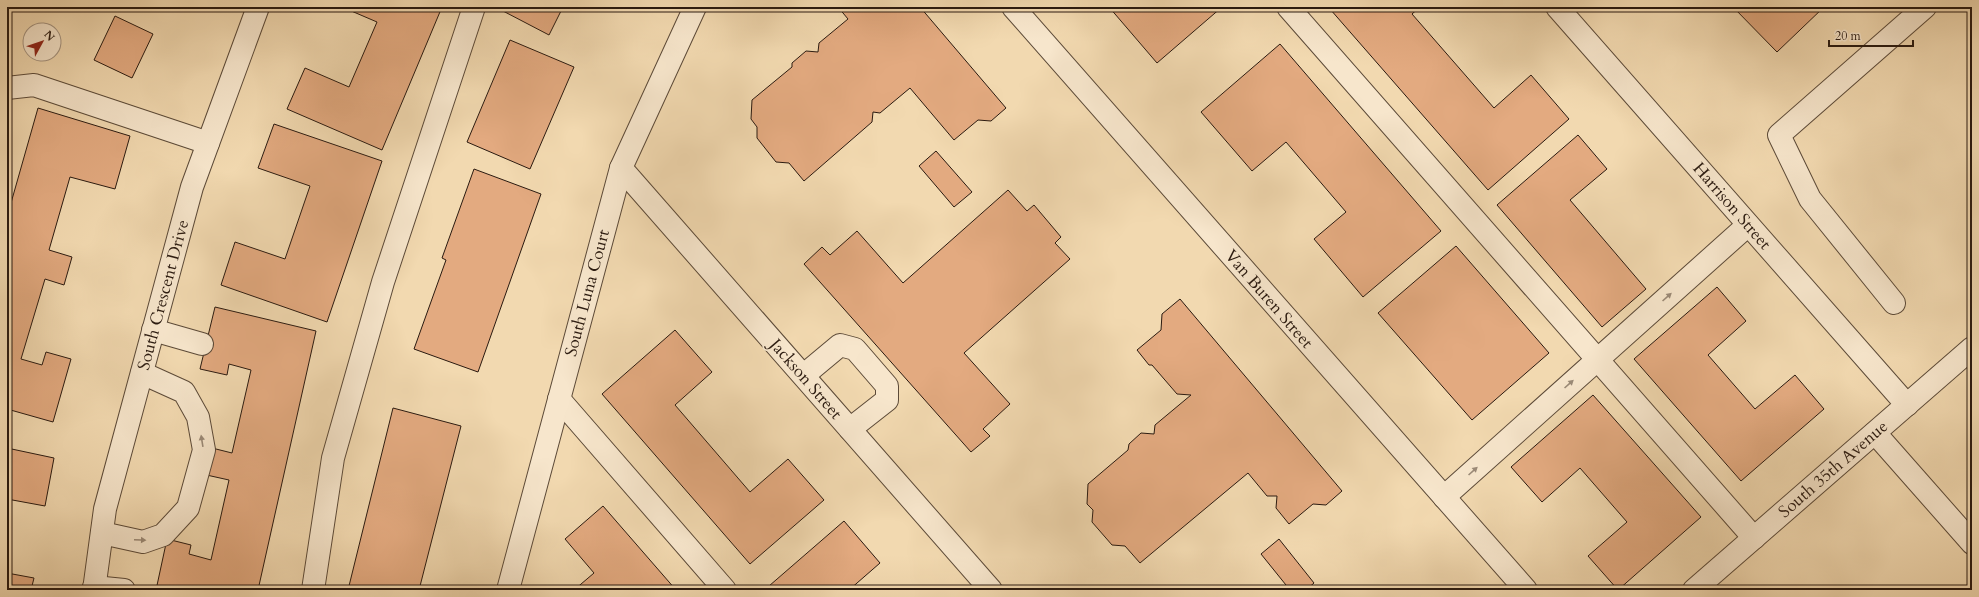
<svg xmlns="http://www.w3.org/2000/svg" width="1979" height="597" font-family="Cardo,serif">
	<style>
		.building { fill: #e3aa80; stroke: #2a1a10 }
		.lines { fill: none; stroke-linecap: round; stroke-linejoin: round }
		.minor-casing { stroke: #5c4a38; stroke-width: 24 }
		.minor { stroke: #f7e6cc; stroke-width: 22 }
		.oneway { fill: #9b8a77 }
		.labels { text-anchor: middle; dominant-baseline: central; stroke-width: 3.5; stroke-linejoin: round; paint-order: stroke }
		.street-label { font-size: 17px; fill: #2a1a10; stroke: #f7e6cc }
	</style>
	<rect width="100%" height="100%" fill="#f2d9b0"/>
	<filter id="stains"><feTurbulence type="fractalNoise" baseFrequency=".005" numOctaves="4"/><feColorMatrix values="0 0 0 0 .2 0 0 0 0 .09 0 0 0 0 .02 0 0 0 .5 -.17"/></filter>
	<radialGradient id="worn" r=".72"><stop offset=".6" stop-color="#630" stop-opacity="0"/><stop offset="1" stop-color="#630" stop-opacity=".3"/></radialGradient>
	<!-- building -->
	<g class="building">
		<path d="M342 7H442L382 150 287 109 305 68 349 87 377 22Z"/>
		<path d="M505 7H563L549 35 503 11Z"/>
		<path d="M838 7H920L1006 108 991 121 978 120 954 140 910 88 880 113 873 112 872 122 804 181 789 163 776 162 757 138V127L751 119 752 100 792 67V63L806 51 818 52 819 43 848 19Z"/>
		<path d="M1109 7H1222L1157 63Z"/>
		<path d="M1332 7H1420L1412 14 1494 108 1531 75 1569 119 1488 190 1330 9Z"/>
		<path d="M1733 7H1824L1777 52Z"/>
		<path d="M115 16 153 34 132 78 94 60Z"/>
		<path d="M510 40 574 67 530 169 467 142Z"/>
		<path d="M1280 44 1441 231 1363 297 1314 239 1346 212 1286 142 1252 171 1201 112Z"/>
		<path d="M38 108 130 136 115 189 70 177 49 250 72 257 64 285 45 279 21 359 42 365 46 352 71 359 53 422 7 409V217Z"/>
		<path d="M274 124 382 161 327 322 221 285 235 242 285 259 310 186 258 168Z"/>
		<path d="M1578 135 1607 169 1570 200 1646 289 1602 327 1497 205Z"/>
		<path d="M936 151 972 192 954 207 919 166Z"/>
		<path d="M474 169 541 194 478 372 414 349 446 260 442 258Z"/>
		<path d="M1008 190 1027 211 1034 205 1061 237 1055 243 1070 259 964 353 1010 404 983 429 990 436 971 452 804 264 822 247 830 255 857 231 903 283Z"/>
		<path d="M1456 246 1549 353 1472 420 1378 313Z"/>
		<path d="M1717 287 1746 321 1708 355 1755 409 1795 375 1824 409 1741 481 1634 359Z"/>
		<path d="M1180 299 1342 491 1326 505 1313 504 1289 524 1276 508 1277 496H1267L1248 473 1140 563 1125 546 1112 545 1092 522 1093 510 1087 504 1088 484 1128 450 1129 444 1141 433 1154 434 1155 425 1191 395 1177 394 1152 365H1149L1137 350 1161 330 1162 314Z"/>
		<path d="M215 307 316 331 258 590H156L167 539 191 545 189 554 211 560 229 480 202 474 208 447 232 453 251 370 229 364 227 375 200 369Z"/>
		<path d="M675 330 712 372 675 405 750 492 788 459 824 500 750 564 602 394Z"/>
		<path d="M1593 395 1701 517 1618 590 1588 556 1627 522 1580 468 1542 502 1511 467Z"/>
		<path d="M393 408 461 426 419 590H348Z"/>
		<path d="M7 448 54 458 45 506 7 499Z"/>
		<path d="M603 506 676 590H574L594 573 565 539Z"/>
		<path d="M844 521 880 563 849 590H773L769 586Z"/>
		<path d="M1279 539 1314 583 1306 590H1290L1261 554Z"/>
		<path d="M7 573 34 578 31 590H7Z"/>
	</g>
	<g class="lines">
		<defs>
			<g id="minor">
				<path d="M1013 7 1526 590"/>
				<path d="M1288 7 1754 538"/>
				<path d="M1557 7 1907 405"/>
				<path d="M7 88 34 85 208 143"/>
				<path d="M621 168 991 590"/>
				<path d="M1894 303 1810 199 1779 135 1925 7"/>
				<path d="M153 330 202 344"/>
				<path d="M804 375 840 345 855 349 887 386V400L850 429"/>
				<path d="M559 399 725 590"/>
				<path d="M1875 433 1972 543"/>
				<path d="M1444 497 1748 225"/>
				<path d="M102 533 143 542 163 535 188 508 204 450 198 417 184 392 142 373"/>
				<path d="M94 587 124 590"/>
				<path d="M94 590 105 509 192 187 258 7"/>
				<path d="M313 590 333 458 383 282 474 7"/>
				<path d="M508 590 621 168 695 7"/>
				<path d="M1694 590 1972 348"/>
			</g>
		</defs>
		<!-- minor casing -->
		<use href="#minor" class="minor-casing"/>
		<!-- minor -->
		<use href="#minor" class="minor"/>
	</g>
	<!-- one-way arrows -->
	<defs><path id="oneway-solid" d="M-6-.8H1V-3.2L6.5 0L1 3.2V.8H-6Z"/></defs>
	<g class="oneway">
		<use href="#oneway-solid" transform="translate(1667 297) rotate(-42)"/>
		<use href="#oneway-solid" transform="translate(1569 384) rotate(-42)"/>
		<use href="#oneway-solid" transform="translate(202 441) rotate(-99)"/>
		<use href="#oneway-solid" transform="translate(1473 471) rotate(-42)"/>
		<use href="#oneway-solid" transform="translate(140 540) rotate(2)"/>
	</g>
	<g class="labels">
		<!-- street labels -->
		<g class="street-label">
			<text transform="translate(1732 206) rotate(49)">Harrison Street</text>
			<text transform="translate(587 293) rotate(-75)">South Luna Court</text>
			<text transform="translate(163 295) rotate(-75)">South Crescent Drive</text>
			<text transform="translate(1269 299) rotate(49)">Van Buren Street</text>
			<text transform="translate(806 379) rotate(49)">Jackson Street</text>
			<text transform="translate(1833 469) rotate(-41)">South 35th Avenue</text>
		</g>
	</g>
	<!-- margin -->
	<rect width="1979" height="597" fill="none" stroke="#f2d9b0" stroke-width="24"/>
	<rect x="8" y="8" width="1963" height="581" fill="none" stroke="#2a1a10" stroke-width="2"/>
	<rect x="12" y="12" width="1955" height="573" fill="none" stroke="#2a1a10"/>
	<!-- north arrow -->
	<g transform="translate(42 42) rotate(50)"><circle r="19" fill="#f7e6cc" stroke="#a59481"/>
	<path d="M0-3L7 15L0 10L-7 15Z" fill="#8f2418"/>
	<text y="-6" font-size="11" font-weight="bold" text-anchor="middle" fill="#2a1a10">N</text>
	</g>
	<!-- scale -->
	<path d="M1829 40v6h84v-6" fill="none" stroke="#2a1a10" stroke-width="2"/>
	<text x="1835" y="40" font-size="12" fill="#2a1a10" stroke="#f7e6cc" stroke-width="3" paint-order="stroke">20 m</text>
	<rect width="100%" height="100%" filter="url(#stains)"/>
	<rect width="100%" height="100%" fill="url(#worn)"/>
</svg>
